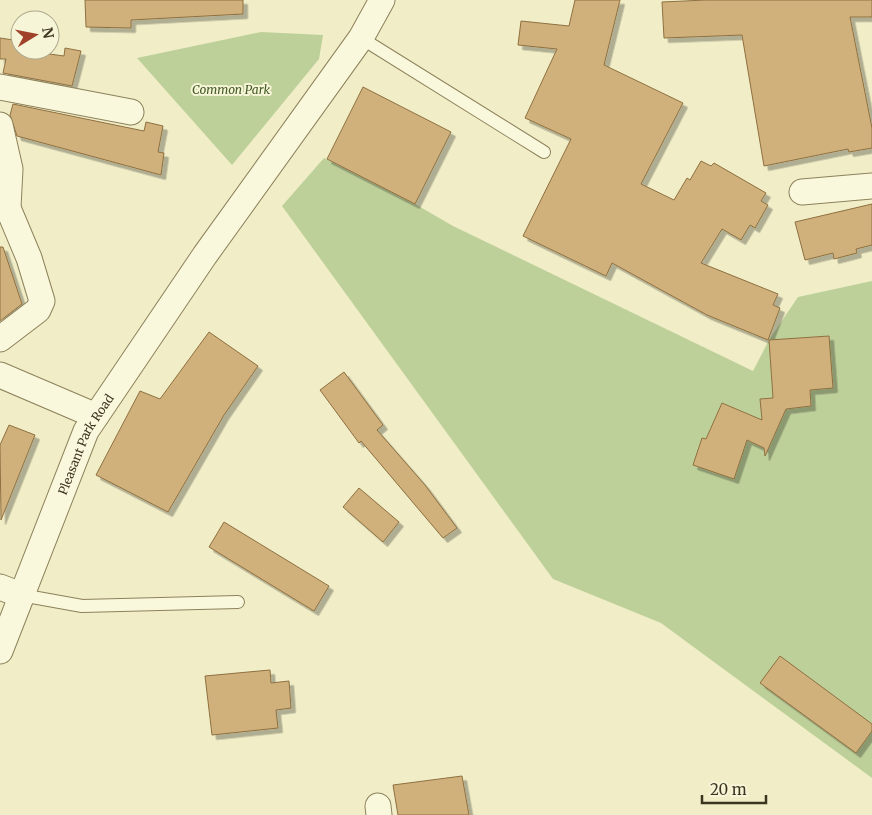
<svg xmlns="http://www.w3.org/2000/svg" width="872" height="815" font-family="Merriweather,serif">
	<style>
		.green { fill: #bed09a }
		.building { fill: #d0b17c; stroke: #8e7040; filter: url(#shadow) }
		.lines { fill: none; stroke-linecap: round; stroke-linejoin: round }
		.service-casing { stroke: #8d815b; stroke-width: 14 }
		.minor-casing { stroke: #8d815b; stroke-width: 27 }
		.service { stroke: #faf8dc; stroke-width: 12 }
		.minor { stroke: #faf8dc; stroke-width: 25 }
		.labels { text-anchor: middle; dominant-baseline: central; stroke-width: 4; stroke-linejoin: round; paint-order: stroke }
		.park-label { font-size: 12px; font-style: italic; fill: #425a25; stroke: #f7f5d8 }
		.street-label { font-size: 12px; fill: #3d3420; stroke: #f7f5d8 }
	</style>
	<defs>
		<filter id="shadow"><feDropShadow dx="4.5" dy="4.5" stdDeviation="0" flood-color="#0004"/></filter>
	</defs>
	<rect width="100%" height="100%" fill="#f0edc7"/>
	<!-- green -->
	<g class="green">
		<path d="M261 32 323 35 319 59 232 165 137 58Z"/>
		<path d="M324 158 415 204 453 226 753 371 769 340 798 297 872 281V778L661 623 553 579 282 206Z"/>
	</g>
	<!-- building -->
	<g class="building">
		<path d="M85 0H243V14L131 20V28L86 27Z"/>
		<path d="M575 0H620L604 65 683 103 641 184 674 200 687 178 690 180 701 161 711 166 714 163 766 193 761 201 768 205 755 228 750 225 741 240 722 229 701 263 778 294 773 305 780 308 768 340 707 315 612 263 606 276 523 236 571 139 525 118 557 49 518 45 521 21 569 26Z"/>
		<path d="M706 0H872V17H850L872 128V148L849 152 848 149 764 166 742 35 664 38 662 2Z"/>
		<path d="M0 38 20 41V50L64 56 65 48 81 51 72 86 3 73 6 59H0Z"/>
		<path d="M363 87 451 132 415 204 327 159Z"/>
		<path d="M13 104 144 131 146 122 163 126 158 152 164 153 161 175 17 136 10 115Z"/>
		<path d="M872 204V245L856 249 857 253 834 259 833 253 805 260 795 222Z"/>
		<path d="M0 247H3L22 304 0 321Z"/>
		<path d="M209 332 258 366 224 415 168 512 96 475 140 391 160 399Z"/>
		<path d="M829 336 833 388 810 390 811 406 786 409 765 456 764 448 747 440 734 479 693 465 702 438 706 439 722 403 762 420 760 399 773 398 769 340Z"/>
		<path d="M344 372 383 425 377 430 425 485 457 528 443 538 361 441 359 443 320 390Z"/>
		<path d="M9 425 35 435 1 520 0 445Z"/>
		<path d="M359 488 399 522 383 542 343 507Z"/>
		<path d="M224 522 329 586 314 611 209 547Z"/>
		<path d="M780 656 872 724V731L856 753 760 683Z"/>
		<path d="M270 670 271 683 289 681 291 708 276 710 278 728 212 735 205 676Z"/>
		<path d="M462 776 469 815H398L393 785Z"/>
	</g>
	<g class="lines">
		<defs>
			<g id="service">
				<path d="M361 38 544 152"/>
				<path d="M21 595 82 606 238 602"/>
			</g>
			<g id="minor">
				<path d="M0 87 131 112"/>
				<path d="M0 125 10 169 8 207"/>
				<path d="M0 189 29 258 42 301 38 310 0 339"/>
				<path d="M802 192 872 186"/>
				<path d="M0 375 96 416"/>
				<path d="M0 587 21 595"/>
				<path id="s1" d="M0 651 86 431 205 255 361 38 382 0"/>
				<path d="M378 806 379 815"/>
			</g>
		</defs>
		<!-- service casing -->
		<use href="#service" class="service-casing"/>
		<!-- minor casing -->
		<use href="#minor" class="minor-casing"/>
		<!-- service -->
		<use href="#service" class="service"/>
		<!-- minor -->
		<use href="#minor" class="minor"/>
	</g>
	<g class="labels">
		<!-- park labels -->
		<g class="park-label">
			<text x="231" y="89">Common Park</text>
		</g>
		<!-- street labels -->
		<g class="street-label">
			<text stroke="none"><textPath href="#s1" startOffset="224">Pleasant Park Road</textPath></text>
		</g>
	</g>
	<!-- north arrow -->
	<g transform="translate(35 35) rotate(80)"><circle r="24" fill="#f7f5d8" stroke="#ada88e"/>
	<path d="M0-4L9 19L0 12L-9 19Z" fill="#9f4229"/>
	<text y="-8" font-size="14" font-weight="bold" text-anchor="middle" fill="#3d3420">N</text>
	</g>
	<!-- scale -->
	<path d="M702 795v8h64v-8" fill="none" stroke="#3d3420" stroke-width="2.5"/>
	<text x="710" y="795" font-size="15" fill="#3d3420" stroke="#f7f5d8" stroke-width="4" paint-order="stroke">20 m</text>
</svg>
